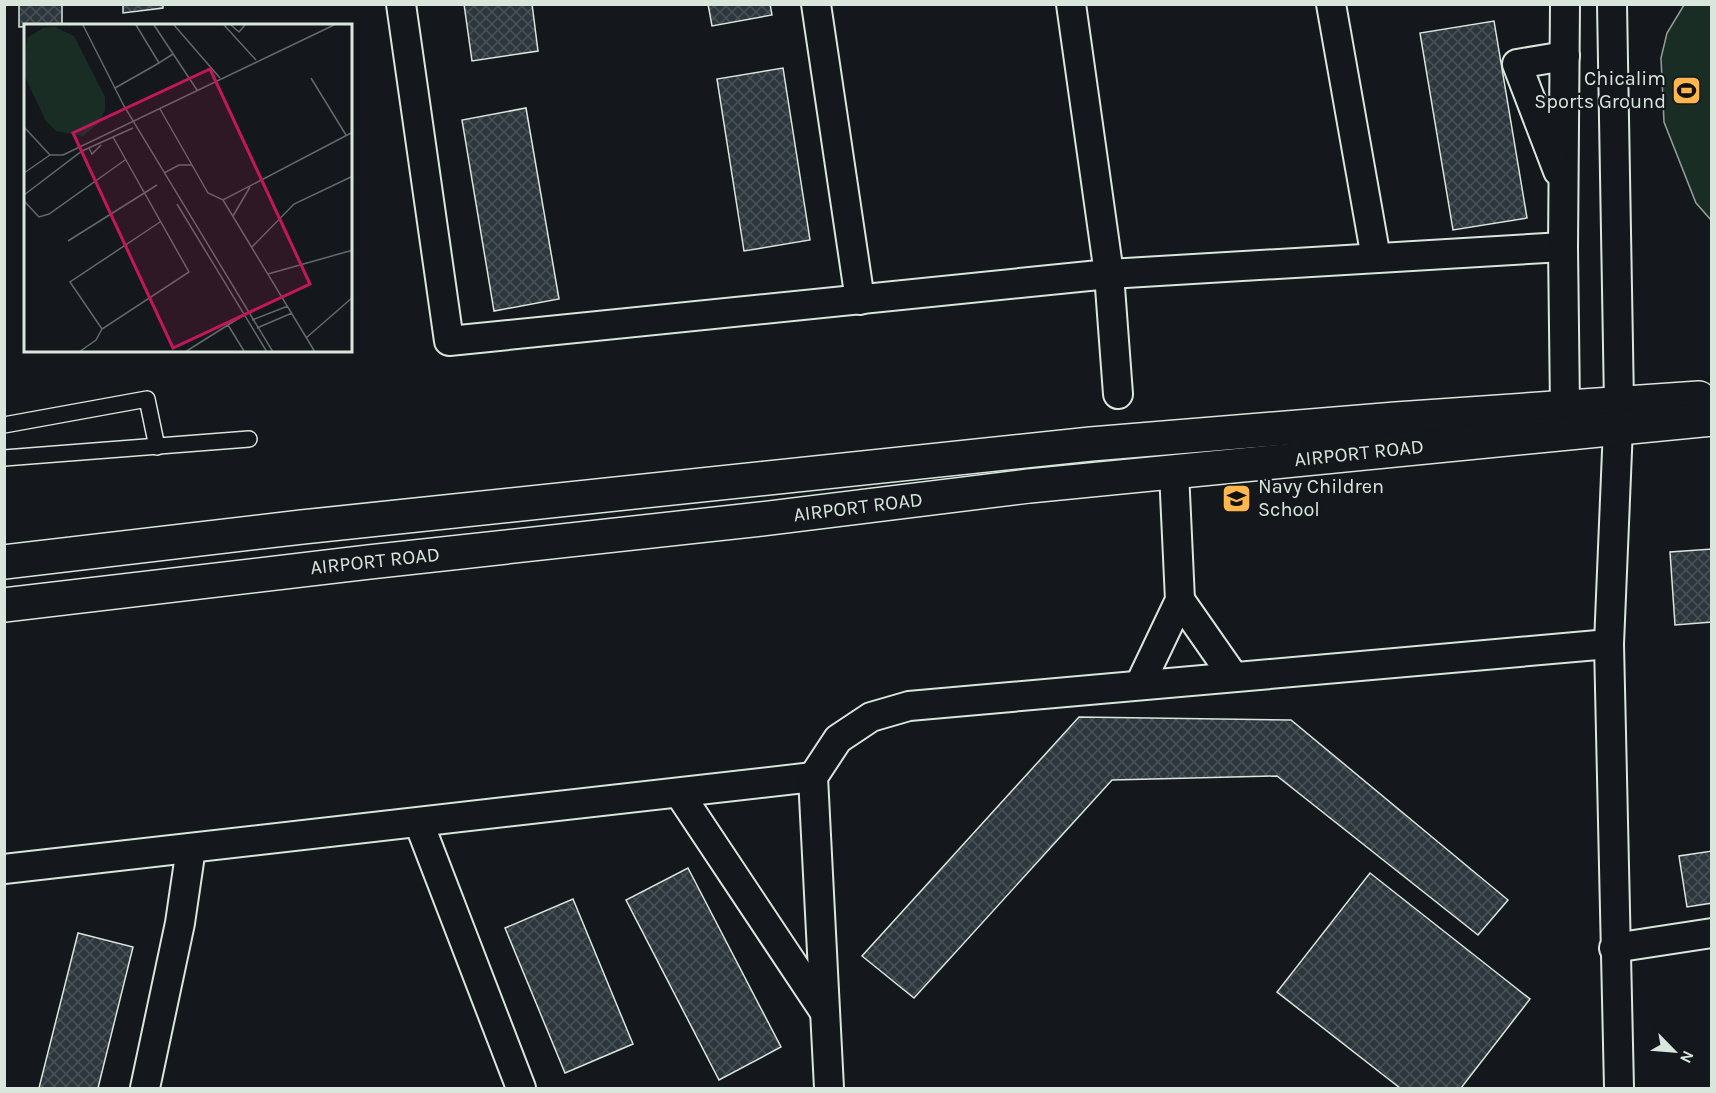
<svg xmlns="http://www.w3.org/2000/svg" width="1716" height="1093" font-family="Karla,sans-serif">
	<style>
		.green { fill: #1a2d24; stroke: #939e99; stroke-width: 1.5 }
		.building { fill: url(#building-cross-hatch); stroke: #d8e6dc; stroke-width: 1.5 }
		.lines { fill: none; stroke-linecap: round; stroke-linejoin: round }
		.lane-casing { stroke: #d8e6dc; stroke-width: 18 }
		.street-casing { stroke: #d8e6dc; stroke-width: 32 }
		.highway-casing { stroke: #d8e6dc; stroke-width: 36 }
		.lane { stroke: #14181c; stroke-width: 15 }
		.street { stroke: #14181c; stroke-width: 28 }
		.highway { stroke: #14181c; stroke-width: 33 }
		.labels { text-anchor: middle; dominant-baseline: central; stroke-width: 4.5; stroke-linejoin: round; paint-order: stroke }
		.poi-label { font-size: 20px; fill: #d8e6dc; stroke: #14181c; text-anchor: end }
		.street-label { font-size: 20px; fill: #d8e6dc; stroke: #14181c }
		.inset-road { fill: none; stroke: #626a69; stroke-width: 1.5 }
		.view { fill: #c2185b; fill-opacity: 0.15; stroke: #c2185b; stroke-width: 3 }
		.inset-edge { fill: none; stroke: #d8e6dc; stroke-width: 3 }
	</style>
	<defs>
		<pattern id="building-cross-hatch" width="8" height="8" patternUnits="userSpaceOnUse" patternTransform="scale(1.5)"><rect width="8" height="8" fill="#2c363c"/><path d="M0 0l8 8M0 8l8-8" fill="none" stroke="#4a5358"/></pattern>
	</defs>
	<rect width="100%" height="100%" fill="#14181c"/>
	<!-- green -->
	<path class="green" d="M1684 5H1711V220L1696 203 1664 122 1661 58 1667 33Z"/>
	<!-- building -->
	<g class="building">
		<path d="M19 4H62V25L19 27Z"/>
		<path d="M123 4H163V8L123 13Z"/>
		<path d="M464 4H532L538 51 472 61Z"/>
		<path d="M708 4H770L772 15 712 26Z"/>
		<path d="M1494 21 1527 218 1453 230 1420 33Z"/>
		<path d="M783 68 810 240 744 251 717 79Z"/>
		<path d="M526 108 559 299 494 311 462 120Z"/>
		<path d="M1712 549V622L1675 625 1670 552Z"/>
		<path d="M1079 717 1291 720 1508 900 1478 935 1277 776 1112 780 914 998 862 956Z"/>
		<path d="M1712 851V903L1687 907 1679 856Z"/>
		<path d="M688 868 781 1047 719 1080 626 900Z"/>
		<path d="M1370 873 1530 999 1461 1088H1400L1277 992Z"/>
		<path d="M573 899 633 1044 565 1073 505 928Z"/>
		<path d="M78 933 133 947 98 1088H39Z"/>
	</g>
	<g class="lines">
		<defs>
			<g id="lane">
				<path d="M4 425 147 399 157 447"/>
				<path d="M4 458 249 439"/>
			</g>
			<g id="street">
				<path d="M401 4 449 341 1109 274 1563 247"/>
				<path d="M816 4 860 300"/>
				<path d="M1071 4 1109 274 1118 394"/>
				<path d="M1331 4 1376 258"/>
				<path d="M1565 4 1563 247 1565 407"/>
				<path d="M1612 4 1619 403 1609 644 1619 1088"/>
				<path d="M1558 171 1517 64 1565 56"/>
				<path d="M1180 600 1233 676"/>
				<path d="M1140 684 1180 600 1174 472"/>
				<path d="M679 793 824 1011"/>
				<path d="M419 823 521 1088"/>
				<path d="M4 869 813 777"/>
				<path d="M1614 948 1712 933"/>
				<path d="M145 1088 180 923 191 848"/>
				<path d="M829 1088 813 777 838 739 871 717 909 706 1609 644"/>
			</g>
			<g id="highway">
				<path d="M4 562 302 527 1091 444 1396 419 1699 398"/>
				<path d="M4 605 369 562 761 519 1029 486 1712 419"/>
			</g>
		</defs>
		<!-- lane casing -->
		<use href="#lane" class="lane-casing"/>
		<!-- street casing -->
		<use href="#street" class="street-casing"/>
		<!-- highway casing -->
		<use href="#highway" class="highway-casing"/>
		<!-- lane -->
		<use href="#lane" class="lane"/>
		<!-- street -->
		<use href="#street" class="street"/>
		<!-- highway -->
		<use href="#highway" class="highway"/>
	</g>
	<!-- icons -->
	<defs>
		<symbol id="stadium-square" viewBox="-11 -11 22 22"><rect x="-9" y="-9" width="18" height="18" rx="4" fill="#ffb74d" stroke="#14181c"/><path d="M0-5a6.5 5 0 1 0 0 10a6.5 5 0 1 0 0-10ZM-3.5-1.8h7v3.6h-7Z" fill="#111"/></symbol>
		<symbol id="school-square" viewBox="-11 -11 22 22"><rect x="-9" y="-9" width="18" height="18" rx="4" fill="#ffb74d" stroke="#14181c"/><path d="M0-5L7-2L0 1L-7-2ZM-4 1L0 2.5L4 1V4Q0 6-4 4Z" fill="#111"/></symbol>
	</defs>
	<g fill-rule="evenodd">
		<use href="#stadium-square" x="1670" y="74" width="33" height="33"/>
		<use href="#school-square" x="1220" y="482" width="33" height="33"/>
	</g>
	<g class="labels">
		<!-- poi labels -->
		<g class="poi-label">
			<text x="1666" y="78">Chicalim<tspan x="1666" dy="23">Sports Ground</tspan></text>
			<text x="1258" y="486" text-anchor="start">Navy Children<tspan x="1258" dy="23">School</tspan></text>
		</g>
		<!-- street labels -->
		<g class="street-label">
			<text transform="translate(1359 453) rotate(-6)">AIRPORT ROAD</text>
			<text transform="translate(858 507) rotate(-7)">AIRPORT ROAD</text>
			<text transform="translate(375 561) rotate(-6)">AIRPORT ROAD</text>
		</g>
	</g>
	<!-- overview -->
	<g transform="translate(24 24)">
		<rect width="328" height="328" fill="#14181c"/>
		<path d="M31 3 50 12 81 73V86L75 99 59 112 32 107 22 97 0 51 3 14 19 4Z" fill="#1a2d24"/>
		<path class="inset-road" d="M59 1 100 82 249 328M112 1 135 39 149 30M130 1 173 66M150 1 196 54M200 1 232 36M207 1 215 8 221 1M287 54 322 111M91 64 135 39M136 85 184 169 199 176 329 108M0 103 26 131H39L310 1M65 124 68 130 77 121M0 149 26 131M140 149 155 141H168M0 171 58 127 109 104M199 176 291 328M0 177 15 193 25 190 101 136M153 180 243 328M209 192 226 163M44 217 133 161M228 223 270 180 329 152M244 250 329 226M228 296 264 282M204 301 220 327M233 304 268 289M78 305 46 258 136 198M282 314 329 273M55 328 72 316 78 305 165 248 89 113M161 328 223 289"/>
		<path class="view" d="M186 45 286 260 149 324 49 109Z"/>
		<rect width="328" height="328" class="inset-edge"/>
	</g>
	<!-- border -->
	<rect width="1716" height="1093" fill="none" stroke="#d8e6dc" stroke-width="12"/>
	<!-- north arrow -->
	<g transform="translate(1674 1051) rotate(115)" stroke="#14181c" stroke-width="4.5" paint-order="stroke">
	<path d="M0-4.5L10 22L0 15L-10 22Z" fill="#d8e6dc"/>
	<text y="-9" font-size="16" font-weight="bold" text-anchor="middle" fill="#d8e6dc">N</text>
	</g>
</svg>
